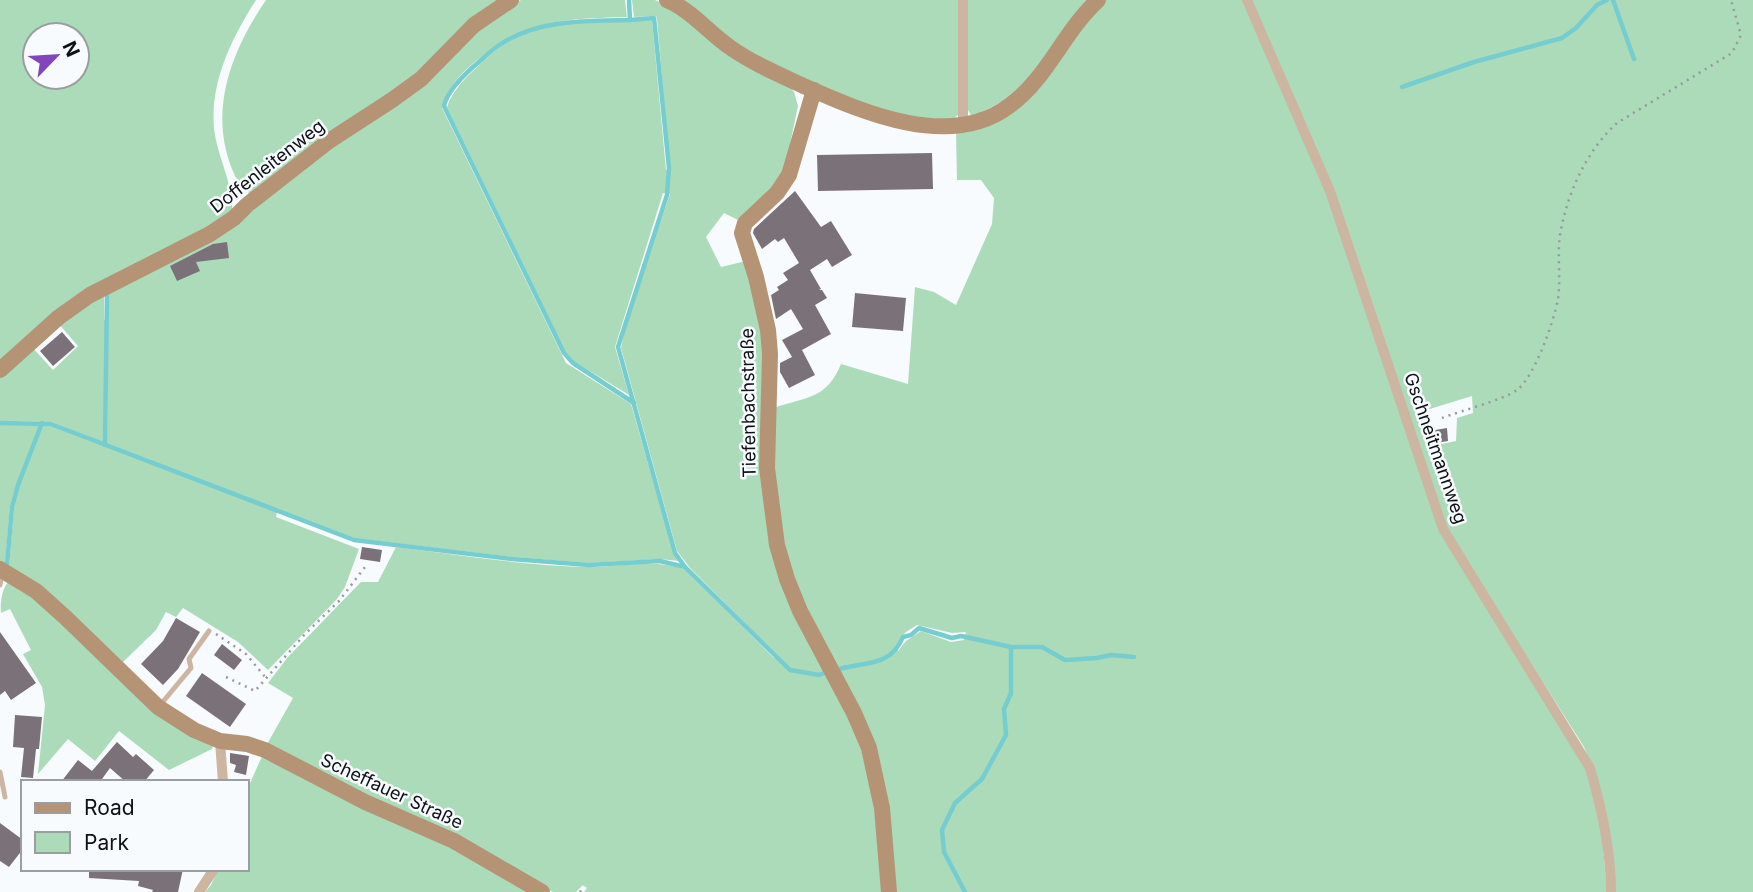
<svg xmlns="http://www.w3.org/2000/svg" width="1753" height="892" font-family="Inter,sans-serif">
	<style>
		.green { fill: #acdbba; fill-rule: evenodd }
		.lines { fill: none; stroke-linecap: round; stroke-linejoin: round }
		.stream { stroke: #76cdd0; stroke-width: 4.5 }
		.building { fill: #7b7279 }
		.path { stroke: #96999c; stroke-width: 2.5; stroke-dasharray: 2 5; stroke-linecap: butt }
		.lane { stroke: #ccb6a1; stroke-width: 5 }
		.street { stroke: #ccb6a1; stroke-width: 10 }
		.secondary { stroke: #b49475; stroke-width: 16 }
		.labels { text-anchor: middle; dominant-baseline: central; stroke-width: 5; stroke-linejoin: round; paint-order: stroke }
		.street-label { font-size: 18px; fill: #0f1215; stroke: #f8fbfe }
	</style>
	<rect width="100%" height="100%" fill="#f8fbfe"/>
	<!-- green -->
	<g class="green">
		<path d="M0 0H256C232 38 210 81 214 128 217 157 234 184 232 213L153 258 0 365ZM35 35H77V77H35Z"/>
		<path d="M266 0H501L426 70 251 194C241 190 236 179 232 169 208 109 232 50 266 0Z"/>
		<path d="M521 0H625L627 17C562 19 529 19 476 61 461 73 446 89 442 108L566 363 631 404 673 551 679 561 660 559 590 563 512 557 353 538 107 444 108 337 105 336 104 443 52 422 7 421V425L40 424 17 483 10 506 5 566 0 563V375L32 347 53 370 78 346 58 323 104 292V320H108L109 290 226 231 500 10Z"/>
		<path d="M632 0H655L668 6 786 83 794 92 798 106 784 173 774 190 740 221 724 213 706 237 721 267 746 261 763 337 766 503 826 667 874 780 885 892H584L587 888 583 885 576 892H553L266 746 293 698 268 683 288 657 361 582H378L396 547C460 555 525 566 590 567 622 567 655 558 686 570L774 658 779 657 690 568 677 551 621 348 626 324 670 194 663 193 615 347 629 395 575 362 565 351 447 107C451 93 465 78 475 69 483 62 491 53 500 47 542 18 603 22 652 20L666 170 670 171 657 19 656 16 634 17Z"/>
		<path d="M677 0H959L958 115 953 119 909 118 856 103 740 50Z"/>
		<path d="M967 0H1091L1019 93 972 117 968 110Z"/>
		<path d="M1105 0H1753V892H1615C1610 836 1607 799 1584 747L1458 548 1585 766 1601 823 1607 892H892L881 777 790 576 771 466 776 407C808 397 827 398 841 364L908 384 915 287 934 292 956 305 992 224 994 198 981 180H957L956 132 1002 118 1089 15ZM1472 396 1473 413 1457 418 1456 441 1432 446 1420 412ZM917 625 952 633 966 632 964 640 951 642 921 631 906 641 898 651C897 636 906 632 917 625Z"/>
		<path d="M43 425H51L277 512 276 517 359 549 345 587 337 599 268 670 238 642 183 608 176 617 166 612 156 630 120 665 9 567 14 507 19 486Z"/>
		<path d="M9 581 14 582 213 746 212 749 169 770 119 731 95 761 68 739 38 774 45 705 42 687 23 654 31 650 10 609 1 613C0 603 2 588 9 581Z"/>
		<path d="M263 754 431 835 531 892H205L211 885 218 869H247V790Z"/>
	</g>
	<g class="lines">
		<!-- stream -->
		<g class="stream">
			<path d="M629 0 630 20 654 18 669 168 667 195 618 347 675 553 685 567 790 670 819 675 827 672"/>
			<path d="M1613 0 1634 59"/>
			<path d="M630 20C586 21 536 19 498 46 489 52 482 60 473 67 463 76 447 92 444 106L564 353 573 363 634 403"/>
			<path d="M1402 87 1474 62 1562 38 1576 28 1597 5 1607 0"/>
			<path d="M0 423 51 424 354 540 512 559 589 565 660 561 685 567"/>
			<path d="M105 445 107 292"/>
			<path d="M7 565 12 507 18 485 42 423"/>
			<path d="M836 670C864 661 890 668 903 637L911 635 919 628 952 638 961 636 1011 647H1042L1065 660 1097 658 1111 655 1134 657"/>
			<path d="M965 892 944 852 942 830 955 803 982 779 1006 735 1004 709 1011 693V647"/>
		</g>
	</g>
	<!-- building -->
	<g class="building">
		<path d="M932 153 933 189 818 191 817 155Z"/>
		<path d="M795 191 821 227 831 221 852 255 832 267 827 259 810 270 821 289 819 290H822L827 298 815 305 831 334 802 350 815 375 789 388 780 372V363L792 357 782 340 803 329 791 309 776 319 771 295 779 290 777 287 788 280 783 273 799 263 784 238 778 242 775 239 762 249 753 233 754 229Z"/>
		<path d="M227 242 229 258 196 262 200 271 177 281 170 266 213 244Z"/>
		<path d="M855 293 906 298 903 331 852 327Z"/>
		<path d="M62 332 75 347 53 366 40 351Z"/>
		<path d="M1447 428 1448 441 1436 443 1435 430Z"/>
		<path d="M362 547 382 550 380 562 360 559Z"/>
		<path d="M176 618 200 632 178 669 163 685 141 664 163 641Z"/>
		<path d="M0 632 36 683 11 700 5 691 0 695Z"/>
		<path d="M222 644 242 660 234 670 214 655Z"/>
		<path d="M202 673 246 704 230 727 186 696Z"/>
		<path d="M15 715 42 717 39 749H36L33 778 21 777 24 748 13 747Z"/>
		<path d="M117 742 133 757 136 754 154 770 144 782H126L110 768 102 779 105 782H61L78 760 92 771Z"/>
		<path d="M230 753 249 756 246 775 234 772 236 765 230 763Z"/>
		<path d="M0 823 23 840V849L9 867 0 861Z"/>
		<path d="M89 869H183L178 892H152L153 890 138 886 139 881 89 878Z"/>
	</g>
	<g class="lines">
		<!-- path -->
		<g class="path">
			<path d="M1442 418C1460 411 1503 400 1517 390 1535 376 1554 321 1558 299 1561 278 1557 256 1560 235 1567 194 1586 151 1617 123L1732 53 1741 35 1731 0"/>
			<path d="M216 634 246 654 266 678"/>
			<path d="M226 677 255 691 305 634 339 601 365 567"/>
			<path d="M580 892 584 886"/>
		</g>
		<!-- lane -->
		<g class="lane">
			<path d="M0 585 2 574"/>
			<path d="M161 704 191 668 189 659 209 631"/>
			<path d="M0 772 5 797"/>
		</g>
		<!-- street -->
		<g class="street">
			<path d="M1247 0 1330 191 1443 529 1590 768C1602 809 1611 850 1611 892"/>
			<path d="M963 125V0"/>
			<path d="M220 741 223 782"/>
			<path d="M199 892 214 869"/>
		</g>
		<!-- secondary -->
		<g class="secondary">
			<path d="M667 0C691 10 709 33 731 48 754 64 780 75 806 87 865 113 950 150 1009 106 1047 79 1064 31 1098 0"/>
			<path d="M814 90 789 175 777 193 745 223 742 233 756 277 768 330 770 354 767 468 777 545 787 579 800 611 854 713 869 748 882 808 889 892"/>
			<path d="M0 370 59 317 90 295 210 234 234 218 247 205 329 141 392 100 421 79 474 25 511 0"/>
			<path d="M0 569 36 591 65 617 158 707 194 730 220 741 247 744 265 750 365 802 454 841 542 892"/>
		</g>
	</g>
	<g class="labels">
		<!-- street labels -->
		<g class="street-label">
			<text transform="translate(267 166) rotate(-38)">Doffenleitenweg</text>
			<text transform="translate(748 403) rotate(-91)">Tiefenbachstraße</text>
			<text transform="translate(1436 448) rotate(71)">Gschneitmannweg</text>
			<text transform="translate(392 791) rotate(25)">Scheffauer Straße</text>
		</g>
	</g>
	<!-- legend -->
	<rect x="21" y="780" width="228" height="91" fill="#f8fbfe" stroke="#9b9ea1" stroke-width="2"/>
	<rect x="35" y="803" width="35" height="10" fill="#b49475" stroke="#9b9ea1" stroke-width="2"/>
	<text x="84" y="815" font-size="21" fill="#0f1215">Road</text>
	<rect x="35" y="832" width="35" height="21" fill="#acdbba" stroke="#9b9ea1" stroke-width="2"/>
	<text x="84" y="850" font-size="21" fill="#0f1215">Park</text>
	<!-- north arrow -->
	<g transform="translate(56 56) rotate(65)"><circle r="33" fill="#f8fbfe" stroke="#9b9ea1" stroke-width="2"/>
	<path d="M0-5L12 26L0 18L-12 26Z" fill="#8245bb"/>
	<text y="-10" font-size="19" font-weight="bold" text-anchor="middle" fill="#0f1215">N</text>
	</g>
</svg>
